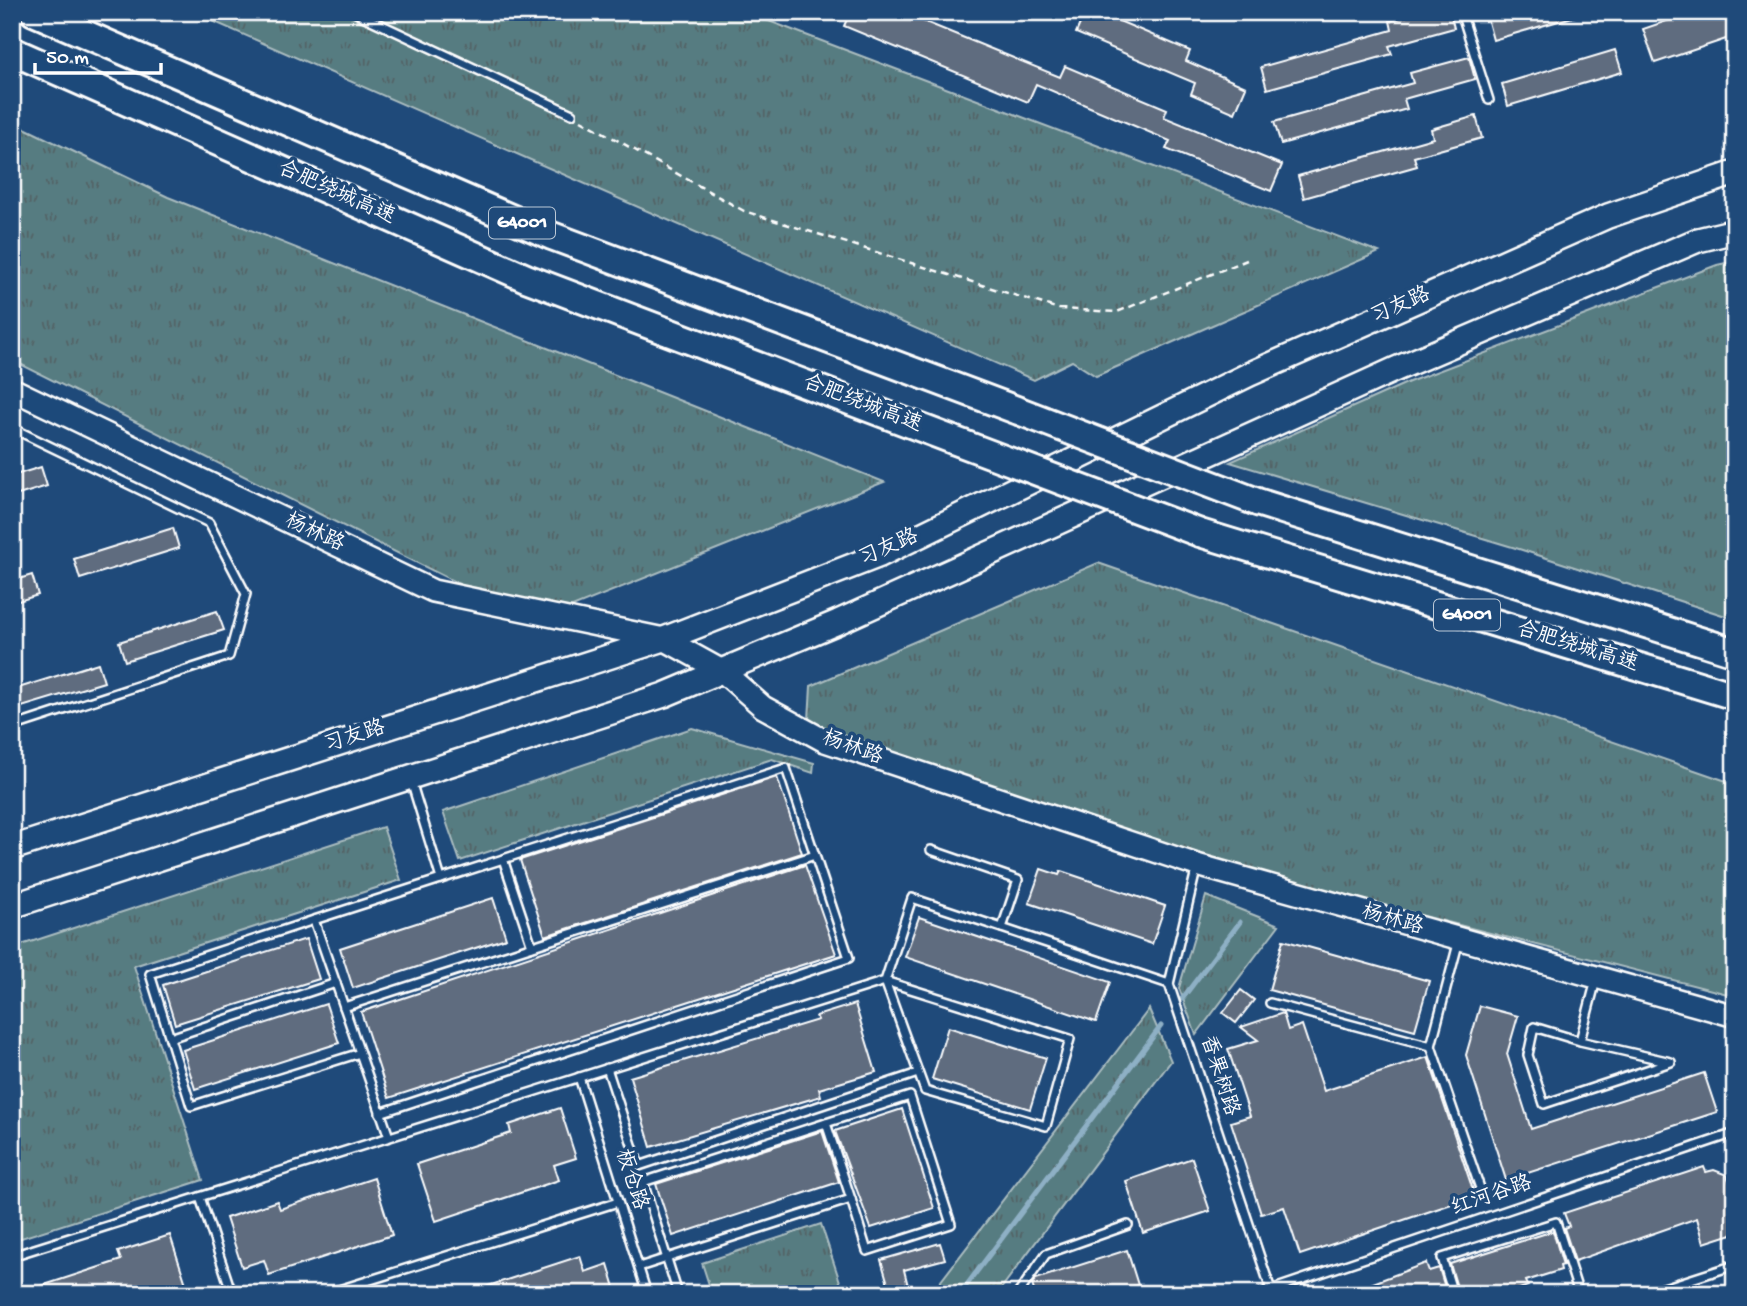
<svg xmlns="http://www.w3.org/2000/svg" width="1747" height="1306" font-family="'Gochi Hand','LXGW WenKai TC',sans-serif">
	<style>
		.grass { fill: url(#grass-tufts); stroke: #abbdc0; stroke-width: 2 }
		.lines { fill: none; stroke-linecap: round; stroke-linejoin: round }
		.stream { stroke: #8eb0c5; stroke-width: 5 }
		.building { fill: #5f6c7f; stroke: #fff; stroke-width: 2 }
		.lane-casing { stroke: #fff; stroke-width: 12 }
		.secondary-casing { stroke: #fff; stroke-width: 26 }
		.primary-casing { stroke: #fff; stroke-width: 28 }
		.highway-casing { stroke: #fff; stroke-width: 32 }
		.path { stroke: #fff; stroke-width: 2.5; stroke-dasharray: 7 5; stroke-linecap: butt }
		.lane { stroke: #1f4a7a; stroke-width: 7 }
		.secondary { stroke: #1f4a7a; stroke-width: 21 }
		.primary { stroke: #1f4a7a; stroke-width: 23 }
		.highway { stroke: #1f4a7a; stroke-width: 26 }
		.highway-bridge-casing { stroke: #fff; stroke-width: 32; stroke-linecap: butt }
		.highway-bridge { stroke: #1f4a7a; stroke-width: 26 }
		.labels { text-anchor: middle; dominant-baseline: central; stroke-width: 7; stroke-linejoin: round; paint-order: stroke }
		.shield { fill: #1f4a7a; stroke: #bcc9d7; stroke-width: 2 }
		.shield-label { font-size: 19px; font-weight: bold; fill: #fff }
		.street-label { font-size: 21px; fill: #fff; stroke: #1f4a7a }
	</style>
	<defs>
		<pattern id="grass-tufts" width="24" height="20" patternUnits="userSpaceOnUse" patternTransform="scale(1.75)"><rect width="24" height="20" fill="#577b81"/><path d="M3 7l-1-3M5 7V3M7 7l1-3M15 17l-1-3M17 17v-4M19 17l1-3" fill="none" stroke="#526466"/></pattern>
	</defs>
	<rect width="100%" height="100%" fill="#1f4a7a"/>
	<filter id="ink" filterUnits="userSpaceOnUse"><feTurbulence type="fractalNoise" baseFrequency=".0143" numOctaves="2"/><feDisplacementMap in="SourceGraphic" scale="14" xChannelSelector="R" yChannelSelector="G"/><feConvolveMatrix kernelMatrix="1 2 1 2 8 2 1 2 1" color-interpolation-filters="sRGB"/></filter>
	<g filter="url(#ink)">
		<!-- grass -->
		<g class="grass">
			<path d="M192 12H745L1379 252 1096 376 1072 361 1034 380Z"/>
			<path d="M12 122 168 197 884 482 535 622 12 360Z"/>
			<path d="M1735 261V619L1519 549 1230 462 1409 382 1717 265Z"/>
			<path d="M1098 563 1735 784V996L1141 843 855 745 809 720 811 686Z"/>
			<path d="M692 728 814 763 813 773 772 759 460 861 443 812Z"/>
			<path d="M383 827 401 880 134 966 203 1180 12 1241V948Z"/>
			<path d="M1206 896 1279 925 1196 1035 1179 988Z"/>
			<path d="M1149 1009 1171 1061 997 1294H931Z"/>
			<path d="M821 1224 844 1294H712L702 1263Z"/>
		</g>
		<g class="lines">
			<!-- stream -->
			<g class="stream">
				<path d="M1182 999 1240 922"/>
				<path d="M960 1294 1161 1026"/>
			</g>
		</g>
		<!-- building -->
		<g class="building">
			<path d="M850 12H901L1060 77 1065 66 1167 109 1164 117 1282 165 1271 191 1166 149 1170 141 1036 84 1028 102 844 26Z"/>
			<path d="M1085 12H1098L1190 51 1186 61 1246 87 1235 113 1191 94 1195 83 1076 33Z"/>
			<path d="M1422 12H1450L1454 28 1389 46 1392 54 1267 89 1261 67 1392 30 1390 21Z"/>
			<path d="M1506 12H1575L1576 16 1493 40 1487 18Z"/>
			<path d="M1693 12H1735V36L1655 63 1643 29Z"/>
			<path d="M1615 50 1622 72 1508 106 1502 84Z"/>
			<path d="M1469 57 1475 79 1404 99 1407 109 1281 144 1274 122 1413 83 1410 73Z"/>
			<path d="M1476 116 1482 138 1414 157 1417 166 1304 198 1298 176 1433 138 1431 129Z"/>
			<path d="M41 467 47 486 12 497V476Z"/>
			<path d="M173 528 179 548 80 579 74 559Z"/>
			<path d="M32 575 38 595 12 603V581Z"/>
			<path d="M217 611 224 630 125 661 119 642Z"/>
			<path d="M98 663 104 682 12 710V690Z"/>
			<path d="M777 777 802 853 545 936 520 860Z"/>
			<path d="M805 865 836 954 389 1098 361 1012Z"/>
			<path d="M1041 869 1059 875 1061 871 1165 906 1152 944 1029 903Z"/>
			<path d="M493 898 506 938 353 988 340 948Z"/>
			<path d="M919 917 1110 982 1096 1022 905 957Z"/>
			<path d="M306 939 319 979 175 1024 163 985Z"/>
			<path d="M1283 940 1429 981 1415 1030 1269 990Z"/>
			<path d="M1241 990 1254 1000 1236 1023 1223 1013Z"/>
			<path d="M326 1004 339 1043 195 1089 183 1050Z"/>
			<path d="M855 1004 876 1072 819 1089 821 1096 651 1147 630 1077 818 1020 816 1016Z"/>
			<path d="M1480 1006 1518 1016 1507 1054 1531 1129 1704 1073 1717 1112 1506 1180 1466 1055Z"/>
			<path d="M1283 1013 1288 1030 1302 1025 1324 1091 1428 1057 1475 1196 1300 1255 1284 1207 1261 1214 1231 1122 1250 1116 1228 1049 1258 1040 1241 1027Z"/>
			<path d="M948 1027 1046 1058 1030 1109 932 1079Z"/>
			<path d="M560 1108 576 1158 554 1165 559 1180 436 1221 417 1164 511 1133 509 1125Z"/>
			<path d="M902 1109 934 1208 871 1228 835 1131Z"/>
			<path d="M822 1131 839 1182 673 1236 656 1184Z"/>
			<path d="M1192 1158 1210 1211 1143 1233 1126 1181Z"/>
			<path d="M1704 1167 1706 1172 1714 1170 1727 1175 1730 1183 1735 1182V1233L1704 1243 1697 1218 1575 1261 1564 1228 1569 1226 1564 1213Z"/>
			<path d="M374 1178 392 1235 269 1275 264 1260 242 1267 226 1218 277 1201 280 1209Z"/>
			<path d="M1553 1231 1563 1265 1560 1266 1561 1270 1526 1281 1528 1286 1505 1294H1459L1450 1264Z"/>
			<path d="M170 1235 186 1284 164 1291 165 1294H26V1291L121 1260 118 1252Z"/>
			<path d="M940 1243 945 1259 904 1270 909 1290 891 1294 881 1260Z"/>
			<path d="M1127 1250 1138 1285 1111 1294H1035L1032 1284 1036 1279Z"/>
			<path d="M580 1256 585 1272 608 1264 617 1294H474L473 1291Z"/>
			<path d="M1426 1263 1429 1271 1439 1268 1447 1294H1344Z"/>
		</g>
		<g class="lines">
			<defs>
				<g id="lane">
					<path d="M354 12 572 114"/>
					<path d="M1461 12 1489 100"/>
					<path d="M12 428 209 523 246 594 229 656 12 727"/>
					<path d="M931 850 1018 880 1002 928"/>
					<path d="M503 859 532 946"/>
					<path d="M1197 866 1169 984 1272 1293"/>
					<path d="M314 920 441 879 411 781"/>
					<path d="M1270 1003 1431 1046 1459 940"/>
					<path d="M344 1007 815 855"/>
					<path d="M170 1038 336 983"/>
					<path d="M1580 1041 1671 1062 1544 1104 1528 1055 1534 1027 1580 1041 1596 980"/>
					<path d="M1431 1046 1482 1194"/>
					<path d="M360 1053 191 1106 150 974 314 920 389 1137"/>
					<path d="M607 1068 639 1166 918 1073"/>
					<path d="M579 1077 647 1294"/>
					<path d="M380 1113 849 958 786 768 441 879"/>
					<path d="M826 1123 910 1096 951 1224 867 1251 851 1199"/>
					<path d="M200 1197 232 1294"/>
					<path d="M12 1256 885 981 1070 1039 1046 1126 925 1091 885 981 912 898 1169 984"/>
					<path d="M639 1267 667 1258 851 1199 826 1123 643 1182 678 1294"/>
					<path d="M326 1294 618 1202"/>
					<path d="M1018 1294 1046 1254 1128 1225"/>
					<path d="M1259 1294 1735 1133"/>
					<path d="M1453 1294 1442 1258 1556 1222 1579 1294"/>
					<path d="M1645 1294 1735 1265"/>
				</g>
				<path id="secondary" d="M12 389 433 591 664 639 722 671 763 707 825 741 1197 865 1735 1016"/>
				<g id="primary">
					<path d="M12 848 664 639 880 555 1250 374 1608 216 1735 173"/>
					<path d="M12 906 664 695 838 622 1396 369 1698 240 1735 231"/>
				</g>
				<g id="highway">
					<path d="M34 12 552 236 1019 411"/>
					<path d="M12 51 526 278 953 440"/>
					<path d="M1257 502 1735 652"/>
					<path d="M1200 533 1735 696"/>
				</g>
			</defs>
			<!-- lane casing -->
			<use href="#lane" class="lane-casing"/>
			<!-- secondary casing -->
			<use href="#secondary" class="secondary-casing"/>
			<!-- primary casing -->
			<use href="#primary" class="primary-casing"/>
			<!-- highway casing -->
			<use href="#highway" class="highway-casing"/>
			<!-- path -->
			<path class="path" d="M581 120 744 211 1059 309 1117 312 1247 260"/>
			<!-- lane -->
			<use href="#lane" class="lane"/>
			<!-- secondary -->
			<use href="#secondary" class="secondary"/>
			<!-- primary -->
			<use href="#primary" class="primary"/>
			<!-- highway -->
			<use href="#highway" class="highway"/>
			<defs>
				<g id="highway-bridge">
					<path d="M1019 411 1257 502"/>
					<path d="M953 440 1200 533"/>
				</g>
			</defs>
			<!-- highway-bridge casing -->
			<use href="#highway-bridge" class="highway-bridge-casing"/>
			<!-- highway-bridge -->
			<use href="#highway-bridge" class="highway-bridge"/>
		</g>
	</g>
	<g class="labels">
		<!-- shield labels -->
		<g class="shield">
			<rect x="489" y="207.5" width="66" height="31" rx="5"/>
			<rect x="1434" y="599.5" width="66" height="31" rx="5"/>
		</g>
		<g class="shield-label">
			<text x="522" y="223">G4001</text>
			<text x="1467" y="615">G4001</text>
		</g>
		<!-- street labels -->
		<g class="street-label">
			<text transform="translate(336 194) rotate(24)">合肥绕城高速</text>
			<text transform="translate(1401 307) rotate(-24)">习友路</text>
			<text transform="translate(862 405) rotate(21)">合肥绕城高速</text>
			<text transform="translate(314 534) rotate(25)">杨林路</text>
			<text transform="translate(889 549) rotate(-24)">习友路</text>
			<text transform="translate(1577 648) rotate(17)">合肥绕城高速</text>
			<text transform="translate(355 738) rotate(-18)">习友路</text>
			<text transform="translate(852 749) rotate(20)">杨林路</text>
			<text transform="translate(1392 921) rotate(16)">杨林路</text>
			<text transform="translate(1218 1076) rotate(72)">香果树路</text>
			<text transform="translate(630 1180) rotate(72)">板仓路</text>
			<text transform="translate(1492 1197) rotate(-19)">红河谷路</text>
		</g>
	</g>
	<!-- margin -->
	<rect width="1747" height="1306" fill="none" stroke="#1f4a7a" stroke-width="42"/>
	<rect x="21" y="21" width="1705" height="1264" fill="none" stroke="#fff" stroke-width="2.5" filter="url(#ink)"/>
	<!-- scale -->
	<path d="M35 63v10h126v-10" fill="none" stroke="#ffffff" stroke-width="3.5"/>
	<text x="46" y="63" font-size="21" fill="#ffffff" stroke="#1f4a7a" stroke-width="5" paint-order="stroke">50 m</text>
</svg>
